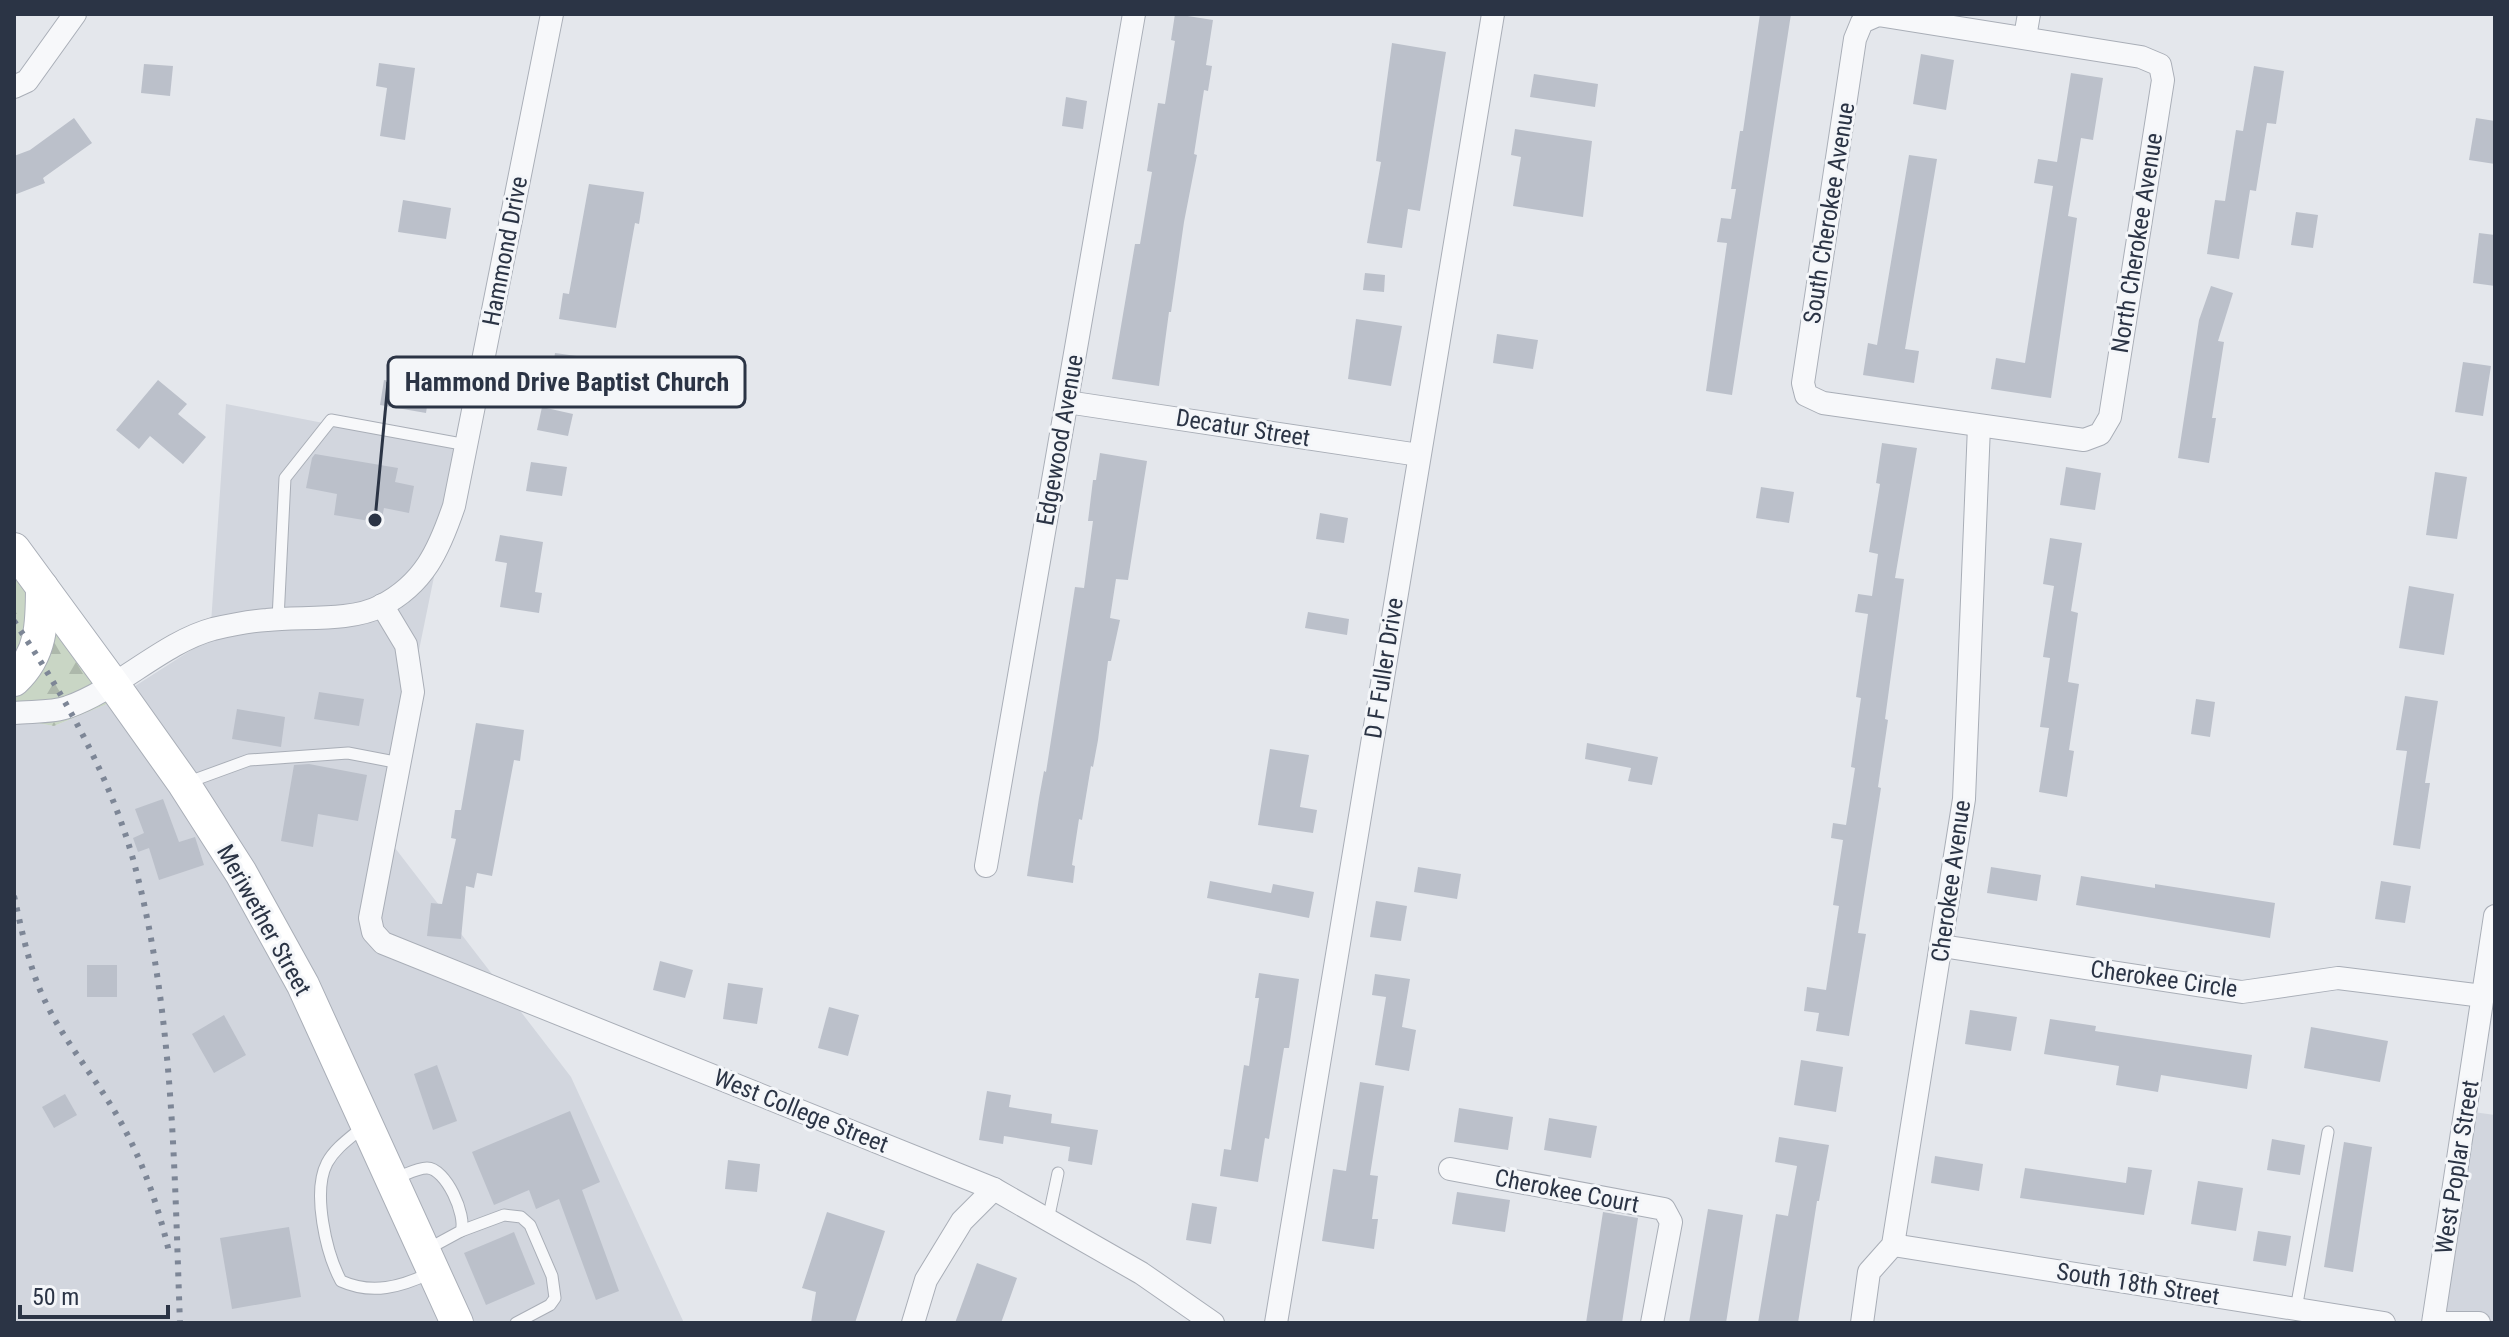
<svg xmlns="http://www.w3.org/2000/svg" width="2509" height="1337" font-family="'Roboto Condensed',sans-serif">
	<style>
		.built { fill: #d2d6de }
		.forest { fill: url(#forest-firs) }
		.building { fill: #bbc0ca }
		.lines { fill: none; stroke-linecap: round; stroke-linejoin: round }
		.lane-casing { stroke: #a9aeb7; stroke-width: 13 }
		.street-casing { stroke: #a9aeb7; stroke-width: 24 }
		.secondary-casing { stroke: #a9aeb7; stroke-width: 34 }
		.lane { stroke: #f7f8fa; stroke-width: 11 }
		.street { stroke: #f7f8fa; stroke-width: 22 }
		.secondary { stroke: #fff; stroke-width: 32 }
		.rail { stroke: #7d8696; stroke-width: 6; stroke-dasharray: 4 8; stroke-linecap: butt }
		.labels { text-anchor: middle; dominant-baseline: central; stroke-width: 6; stroke-linejoin: round; paint-order: stroke }
		.street-label { font-size: 24px; fill: #2b3445; stroke: #f4f6f9 }
		.leader { fill: none; stroke: #2b3445; stroke-width: 3 }
		.callout-dot { fill: #2b3445; stroke: #f4f6f9; stroke-width: 3 }
		.callout { fill: #f4f6f9; stroke: #2b3445; stroke-width: 3 }
		.callout-label { font-size: 26px; text-anchor: middle; font-weight: bold; fill: #2b3445 }
	</style>
	<defs>
		<pattern id="forest-firs" width="22" height="20" patternUnits="userSpaceOnUse" patternTransform="scale(2)"><rect width="22" height="20" fill="#c9d6c5"/><path d="M5 1l3.5 6h-7zM16 11l3.5 6h-7z" fill="#adb8ab"/></pattern>
	</defs>
	<rect width="100%" height="100%" fill="#e4e7ec"/>
	<!-- built -->
	<g class="built">
		<path d="M226 404 457 449 436 567 382 831 571 1077 684 1323H14V719L54 726 107 704 210 638Z"/>
		<path d="M2466 1111 2495 1115V1323L2433 1314Z"/>
	</g>
	<!-- forest -->
	<path class="forest" d="M14 559 31 577 107 704 54 726 14 719Z"/>
	<!-- building -->
	<g class="building">
		<path d="M1175 14 1213 20 1206 65 1212 66 1208 91 1204 90 1194 154 1197 155 1184 222 1171 312H1169L1159 386 1112 379 1135 244H1140L1152 172 1147 171 1158 103 1165 104 1175 41 1171 40Z"/>
		<path d="M1760 14H1791L1732 395 1706 391 1727 243 1717 242 1721 218 1731 219 1736 189H1731L1740 131H1743Z"/>
		<path d="M1392 43 1446 52 1420 211 1408 209 1402 248 1367 243 1381 162 1376 161Z"/>
		<path d="M1921 54 1954 60 1946 110 1913 104Z"/>
		<path d="M379 63 415 68 405 140 380 136 387 88 376 86Z"/>
		<path d="M144 64 173 66 170 96 141 93Z"/>
		<path d="M2254 66 2284 71 2276 124 2267 123 2256 191 2250 190 2239 259 2207 254 2215 200 2225 201 2236 130 2243 131Z"/>
		<path d="M2071 73 2103 78 2093 140 2081 138 2068 216 2077 218 2051 398 1991 389 1996 358 2025 363 2053 186 2034 183 2038 159 2057 162Z"/>
		<path d="M1534 74 1598 84 1595 107 1530 97Z"/>
		<path d="M1066 97 1087 101 1083 129 1062 126Z"/>
		<path d="M74 118 92 143 43 178 45 183 14 195V156L30 150Z"/>
		<path d="M2476 118 2495 121V164L2469 160Z"/>
		<path d="M1515 129 1592 141 1583 217 1513 206 1521 157 1511 155Z"/>
		<path d="M1909 155 1937 159 1905 349 1919 351 1914 383 1863 375 1868 343 1877 345Z"/>
		<path d="M589 184 644 192 639 224 635 223 616 328 559 319 563 293 569 294Z"/>
		<path d="M403 200 451 208 446 239 398 232Z"/>
		<path d="M2296 212 2318 215 2313 248 2291 245Z"/>
		<path d="M2479 233 2495 235V286L2473 283Z"/>
		<path d="M1365 273 1385 275 1384 292 1363 290Z"/>
		<path d="M2211 286 2233 293 2218 341 2224 342 2212 418H2216L2209 463 2178 458 2199 320Z"/>
		<path d="M1356 319 1402 326 1391 386 1348 379Z"/>
		<path d="M1497 334 1538 340 1533 369 1493 363Z"/>
		<path d="M555 353 591 358 586 384 551 379Z"/>
		<path d="M2463 362 2491 366 2483 416 2455 412Z"/>
		<path d="M158 380 187 404 178 414 206 437 183 464 150 436 139 449 116 430Z"/>
		<path d="M384 380 430 387 426 413 380 405Z"/>
		<path d="M542 407 573 414 568 436 537 430Z"/>
		<path d="M1882 443 1917 448 1895 578 1904 579 1885 719 1888 720 1878 787 1881 788 1858 933 1866 934 1849 1036 1816 1031 1819 1013 1804 1011 1807 987 1826 990 1839 906 1833 905 1843 840 1831 838 1833 823 1846 825 1855 768 1851 767 1861 698 1856 697 1868 614 1855 612 1858 594 1872 596 1878 554 1869 552 1880 484 1876 483Z"/>
		<path d="M1100 453 1147 461 1128 580 1116 579 1110 618 1120 620 1111 661H1108L1098 740 1093 767 1091 766 1082 820 1079 819 1072 865 1075 866 1073 883 1027 876 1039 798 1044 771 1046 772 1075 587 1084 588 1093 521H1088L1093 480H1096Z"/>
		<path d="M315 454 398 468 395 482 414 486 409 513 384 508 381 523 334 515 337 494 306 488 312 458Z"/>
		<path d="M531 462 567 467 562 496 526 491Z"/>
		<path d="M2066 467 2101 473 2095 510 2060 505Z"/>
		<path d="M2435 472 2467 477 2457 539 2426 535Z"/>
		<path d="M1761 487 1794 492 1789 523 1756 518Z"/>
		<path d="M1320 513 1348 518 1344 543 1316 539Z"/>
		<path d="M500 535 543 542 535 592 542 593 539 613 500 607 507 563 495 561Z"/>
		<path d="M2050 538 2082 543 2071 611 2078 613 2068 682 2079 684 2069 750 2074 751 2067 797 2039 792 2049 728 2040 727 2050 658 2043 657 2054 586 2043 584Z"/>
		<path d="M2409 586 2454 594 2444 655 2399 648Z"/>
		<path d="M1308 612 1349 619 1347 635 1305 628Z"/>
		<path d="M319 692 364 699 359 726 314 719Z"/>
		<path d="M2405 696 2438 701 2425 783H2430L2420 849 2393 845 2407 751 2396 750Z"/>
		<path d="M2196 699 2215 702 2210 737 2191 734Z"/>
		<path d="M237 709 285 717 281 747 232 739Z"/>
		<path d="M476 723 524 730 520 761 514 760 492 876 477 873 474 888 466 886 461 939 427 936 431 903 442 904 456 839 451 838 455 810H461Z"/>
		<path d="M1587 743 1658 757 1652 785 1628 781 1631 768 1585 759Z"/>
		<path d="M1270 749 1309 755 1300 807 1317 810 1313 833 1258 825Z"/>
		<path d="M309 764 367 775 358 821 318 814 313 847 281 841 294 765Z"/>
		<path d="M163 799 179 842 195 837 204 865 159 880 149 848 138 852 133 838 144 833 135 809Z"/>
		<path d="M1418 867 1461 874 1457 899 1414 892Z"/>
		<path d="M1991 867 2041 875 2037 901 1987 893Z"/>
		<path d="M2081 876 2155 888V884L2275 903 2270 938 2076 905Z"/>
		<path d="M1210 881 1271 893 1273 884 1314 892 1309 918 1207 898Z"/>
		<path d="M2381 881 2411 886 2405 923 2375 919Z"/>
		<path d="M1376 901 1407 906 1401 941 1370 937Z"/>
		<path d="M660 961 693 970 685 998 653 990Z"/>
		<rect x="87" y="965" width="30" height="32"/>
		<path d="M1259 973 1299 979 1289 1048H1284L1269 1139 1265 1138 1258 1182 1220 1176 1224 1149 1231 1150 1244 1065 1249 1066 1259 998H1255Z"/>
		<path d="M1375 974 1410 979 1402 1027 1416 1030 1409 1071 1375 1065 1386 997 1372 995Z"/>
		<path d="M728 983 763 988 757 1024 723 1019Z"/>
		<path d="M829 1007 859 1015 848 1056 818 1048Z"/>
		<path d="M1970 1010 2017 1017 2011 1051 1965 1044Z"/>
		<path d="M224 1015 246 1055 214 1073 192 1034Z"/>
		<path d="M2050 1019 2096 1026 2095 1031 2252 1055 2247 1089 2161 1075 2158 1092 2116 1085 2119 1066 2044 1054Z"/>
		<path d="M2311 1027 2388 1041 2380 1082 2304 1068Z"/>
		<path d="M1801 1060 1843 1067 1836 1112 1794 1105Z"/>
		<path d="M437 1065 457 1121 433 1130 414 1074Z"/>
		<path d="M1360 1082 1384 1086 1370 1175 1378 1176 1372 1219H1378L1374 1249 1322 1241 1333 1169 1346 1171Z"/>
		<path d="M987 1091 1011 1095 1009 1107 1052 1114 1051 1123 1098 1130 1092 1165 1068 1161 1070 1147 1004 1136 1003 1144 979 1140Z"/>
		<path d="M65 1094 77 1115 54 1128 42 1107Z"/>
		<path d="M1459 1108 1513 1117 1508 1150 1454 1142Z"/>
		<path d="M570 1111 600 1182 582 1190 619 1291 596 1300 559 1199 536 1209 529 1190 494 1205 472 1152Z"/>
		<path d="M1549 1118 1597 1126 1591 1158 1544 1150Z"/>
		<path d="M1779 1137 1829 1145 1819 1201H1817L1798 1323H1758L1776 1214 1788 1216 1797 1166 1775 1162Z"/>
		<path d="M2272 1139 2305 1145 2300 1175 2267 1170Z"/>
		<path d="M2344 1142 2372 1147 2353 1272 2324 1267Z"/>
		<path d="M1935 1156 1983 1164 1979 1191 1931 1183Z"/>
		<path d="M728 1160 760 1164 757 1192 725 1189Z"/>
		<path d="M2128 1167 2152 1170 2144 1215 2020 1198 2025 1168 2126 1183Z"/>
		<path d="M2198 1181 2243 1188 2236 1231 2191 1224Z"/>
		<path d="M1457 1192 1510 1200 1505 1232 1452 1224Z"/>
		<path d="M1192 1203 1217 1207 1211 1244 1186 1240Z"/>
		<path d="M1708 1209 1743 1215 1726 1323H1689Z"/>
		<path d="M827 1212 885 1231 855 1323H811L816 1292 802 1288Z"/>
		<path d="M1603 1212 1638 1218 1622 1323H1586Z"/>
		<path d="M289 1227 301 1297 232 1309 220 1238Z"/>
		<path d="M2258 1231 2291 1236 2286 1266 2253 1261Z"/>
		<path d="M514 1232 535 1284 486 1305 464 1253Z"/>
		<path d="M977 1263 1017 1278 1001 1323H955Z"/>
	</g>
	<g class="lines">
		<defs>
			<g id="lane">
				<path d="M278 619 285 478 331 420 467 445"/>
				<path d="M186 783 249 760 348 753 400 763"/>
				<path d="M363 1127C350 1138 335 1148 327 1163 312 1192 326 1253 341 1281 372 1295 401 1287 430 1273"/>
				<path d="M396 1178C405 1175 417 1168 427 1168 446 1168 467 1216 461 1231L426 1250"/>
				<path d="M1048 1220 1058 1173"/>
				<path d="M461 1231 504 1215 521 1217 530 1225 552 1276 555 1298 550 1305 516 1323"/>
				<path d="M2296 1309 2328 1132"/>
			</g>
			<g id="street">
				<path d="M1878 15 2141 57 2160 65 2163 80 2110 417 2100 434 2084 440 1823 403 1806 395 1803 383 1855 39 1862 22Z"/>
				<path d="M2025 37 2029 14"/>
				<path d="M14 87 27 81 75 14"/>
				<path d="M1067 402 1419 455"/>
				<path d="M382 605 406 645 413 692 370 918 373 932 383 943 994 1189 1141 1273 1213 1323"/>
				<path d="M14 713C31 711 52 713 68 707 117 690 164 642 213 629 230 625 249 621 267 620 300 616 351 622 381 606 424 584 439 550 454 506L552 14"/>
				<path d="M986 866 1134 14"/>
				<path d="M1942 946 2242 992 2338 978 2483 996"/>
				<path d="M1450 1169 1664 1209 1671 1222 1652 1323"/>
				<path d="M1893 1245 2384 1323"/>
				<path d="M913 1323 926 1280 962 1221 994 1189"/>
				<path d="M1276 1323 1493 14"/>
				<path d="M1862 1323 1869 1272 1893 1245 1964 799 1979 426"/>
				<path d="M2433 1323 2495 916"/>
				<path d="M2441 1323H2479"/>
			</g>
			<g id="secondary">
				<path d="M14 549 113 684 184 784 241 873 303 985 457 1323"/>
				<path d="M14 680C42 654 42 623 42 587"/>
			</g>
		</defs>
		<!-- lane casing -->
		<use href="#lane" class="lane-casing"/>
		<!-- street casing -->
		<use href="#street" class="street-casing"/>
		<!-- secondary casing -->
		<use href="#secondary" class="secondary-casing"/>
		<!-- lane -->
		<use href="#lane" class="lane"/>
		<!-- street -->
		<use href="#street" class="street"/>
		<!-- secondary -->
		<use href="#secondary" class="secondary"/>
		<!-- rail -->
		<g class="rail">
			<path d="M14 621C63 693 109 774 133 859 174 1009 174 1168 180 1323"/>
			<path d="M14 896C22 931 29 968 45 1001 65 1043 96 1078 119 1119 143 1161 159 1208 170 1256"/>
		</g>
	</g>
	<g class="labels">
		<!-- street labels -->
		<g class="street-label">
			<text transform="translate(1829 213) rotate(-81)">South Cherokee Avenue</text>
			<text transform="translate(2137 243) rotate(-81)">North Cherokee Avenue</text>
			<text transform="translate(505 251) rotate(-79)">Hammond Drive</text>
			<text transform="translate(1243 428) rotate(9)">Decatur Street</text>
			<text transform="translate(1060 440) rotate(-80)">Edgewood Avenue</text>
			<text transform="translate(1384 668) rotate(-81)">D F Fuller Drive</text>
			<text transform="translate(1951 881) rotate(-82)">Cherokee Avenue</text>
			<text transform="translate(264 920) rotate(61)">Meriwether Street</text>
			<text transform="translate(2164 979) rotate(8)">Cherokee Circle</text>
			<text transform="translate(801 1111) rotate(22)">West College Street</text>
			<text transform="translate(2457 1167) rotate(-81)">West Poplar Street</text>
			<text transform="translate(1567 1191) rotate(11)">Cherokee Court</text>
			<text transform="translate(2138 1284) rotate(9)">South 18th Street</text>
		</g>
	</g>
	<!-- callouts -->
	<path class="leader" d="M375 520L388 382"/>
	<circle class="callout-dot" cx="375" cy="520" r="8"/>
	<rect class="callout" x="388" y="357" width="357" height="50" rx="8"/>
	<g class="callout-label">
		<text x="567" y="391">Hammond Drive Baptist Church</text>
	</g>
	<!-- border -->
	<rect width="2509" height="1337" fill="none" stroke="#2b3445" stroke-width="32"/>
	<!-- scale -->
	<path d="M20 1305v12h148v-12" fill="none" stroke="#2b3445" stroke-width="4"/>
	<text x="32" y="1305" font-size="24" fill="#2b3445" stroke="#f4f6f9" stroke-width="6" paint-order="stroke">50 m</text>
</svg>
